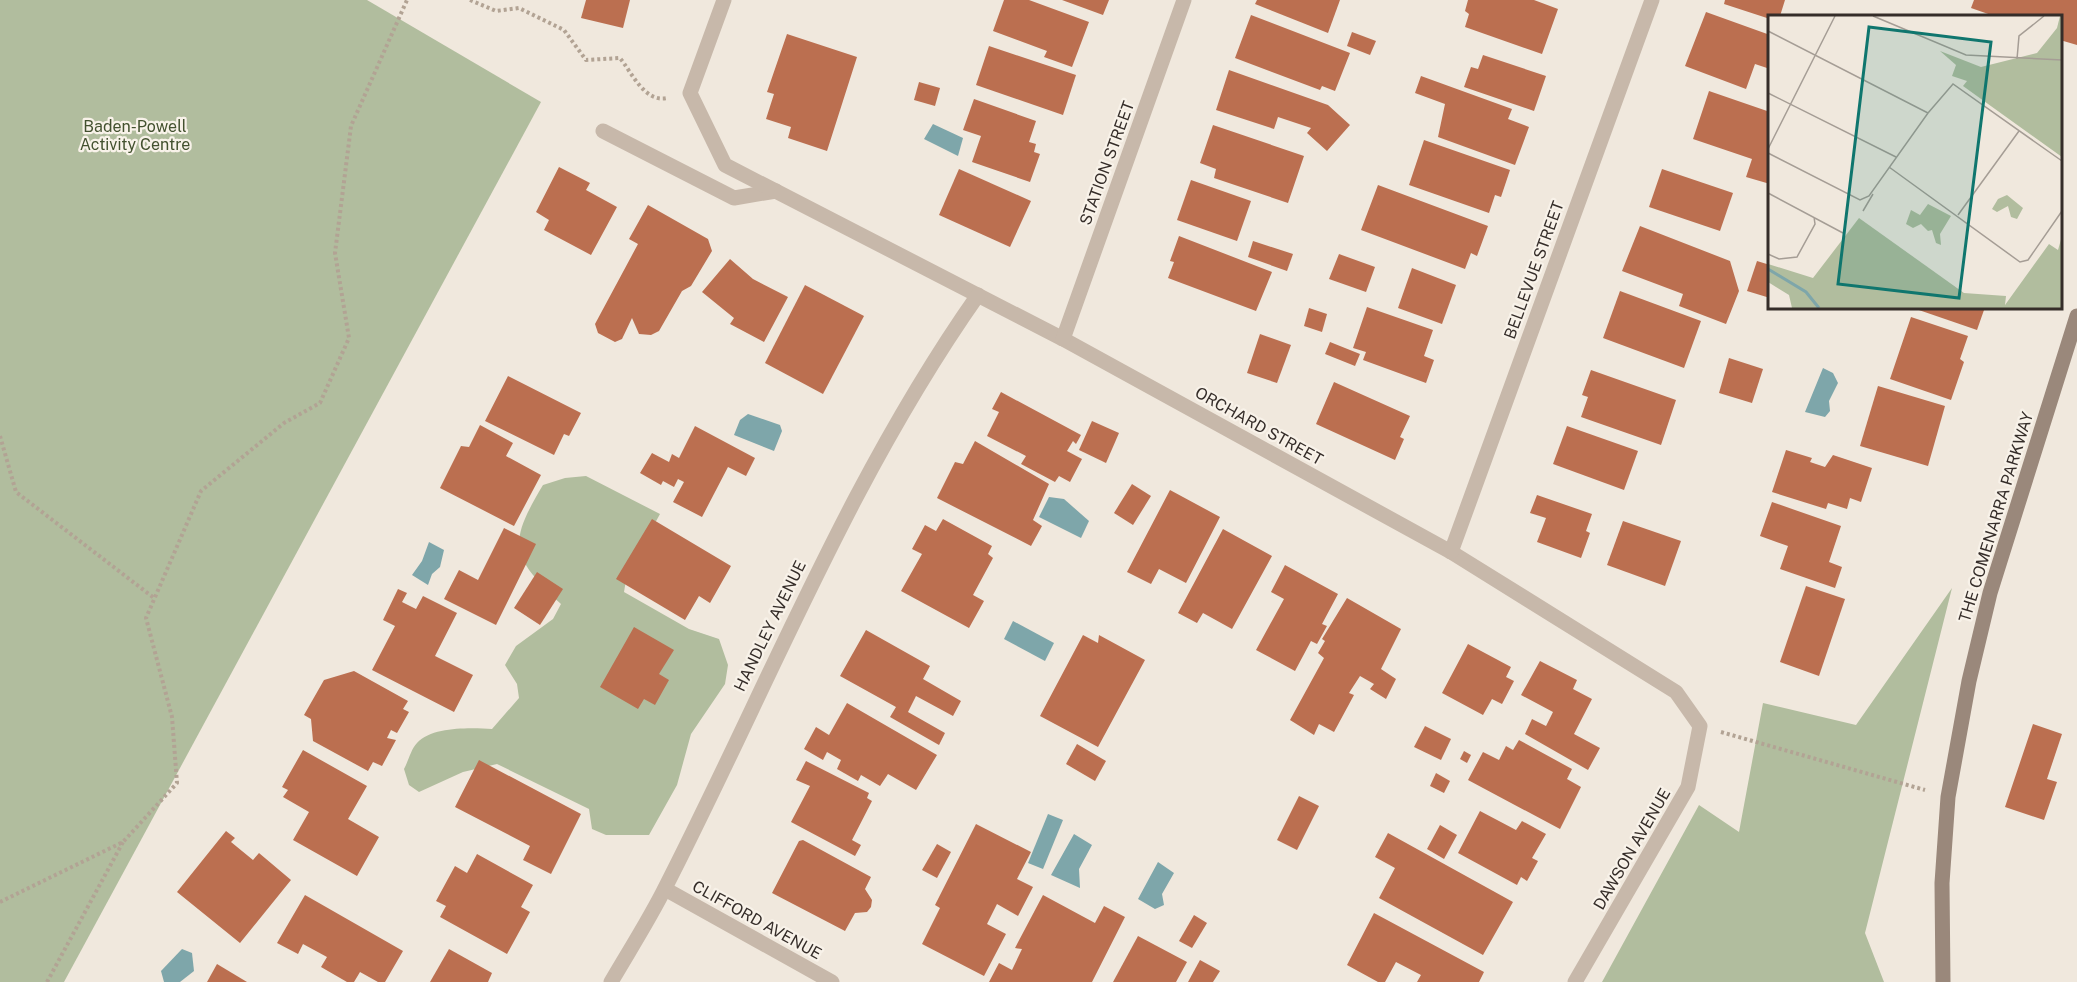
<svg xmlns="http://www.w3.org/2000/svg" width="2077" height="982" font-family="'Public Sans',sans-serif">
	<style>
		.green { fill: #b1bd9e }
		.water { fill: #7ea6aa }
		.building { fill: #bb6f50 }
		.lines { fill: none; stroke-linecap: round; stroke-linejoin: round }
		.path { stroke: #b2a394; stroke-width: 4; stroke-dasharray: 3 3; stroke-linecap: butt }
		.service { stroke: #c7b8aa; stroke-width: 15 }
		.minor { stroke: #c7b8aa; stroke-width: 15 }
		.secondary { stroke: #9a887b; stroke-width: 15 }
		.labels { text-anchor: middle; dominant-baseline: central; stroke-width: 4.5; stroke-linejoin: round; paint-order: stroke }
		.park-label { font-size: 16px; fill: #43512f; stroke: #f8f2e9 }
		.street-label { font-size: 16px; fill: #352d29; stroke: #f8f2e9 }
		.inset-river { fill: none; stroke: #7ea6aa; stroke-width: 3 }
		.inset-road { fill: none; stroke: #a59d95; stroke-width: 1.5 }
		.view { fill: #0f766e; fill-opacity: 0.15; stroke: #0f766e; stroke-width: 3 }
		.inset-edge { fill: none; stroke: #352d29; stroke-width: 3 }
	</style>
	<rect width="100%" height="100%" fill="#f0e8dd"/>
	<!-- green -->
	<g class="green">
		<path d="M0 0H367L541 102 64 982H0Z"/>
		<path d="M586 476 660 514 627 574 624 592 689 629 719 639 728 665 725 684 691 734 677 785 649 835H606L592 829 589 809 497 764 463 772 419 792 409 785 404 769C408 762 411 749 417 743 433 726 472 728 492 729L519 698 517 684 505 665 516 646 553 619 561 604C511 556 507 545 543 485L565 478Z"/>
		<path d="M1952 588 1865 933 1884 982H1602L1699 805 1739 832 1763 703 1856 725Z"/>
	</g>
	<!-- water -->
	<g class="water">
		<path d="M933 124 963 138 958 156 924 139Z"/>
		<path d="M1823 368 1833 373 1838 383 1829 401 1830 411 1825 417 1805 412Z"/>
		<path d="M748 414 780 425 782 431 774 451 734 435 740 420Z"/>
		<path d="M1049 497 1064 499 1089 521 1081 538 1039 517Z"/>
		<path d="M429 542 444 550 440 567 432 574 428 585 412 575 422 561Z"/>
		<path d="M1013 621 1054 643 1045 661 1004 639Z"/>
		<path d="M1048 814 1063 820 1043 869 1028 863Z"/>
		<path d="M1074 834 1092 845 1079 869 1080 888 1051 875Z"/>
		<path d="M1158 862 1174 873 1162 894 1164 905 1155 909 1138 899Z"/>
		<path d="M182 949 192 953 194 971 180 982H164L161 971Z"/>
	</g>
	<!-- building -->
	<g class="building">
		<path d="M586 0H630L623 28 581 18Z"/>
		<path d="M1004 0H1029L1089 22 1072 67 1044 57 1047 51 993 31Z"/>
		<path d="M1062 0H1109L1103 15Z"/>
		<path d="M1257 0H1340L1328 33 1255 4Z"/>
		<path d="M1468 0H1534L1558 9 1542 54 1465 27 1469 14 1465 11Z"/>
		<path d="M1725 0H1785L1780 16H1770V19L1724 4Z"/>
		<path d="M1974 0H2077V45L2060 40V16H1994L1971 8Z"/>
		<path d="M1706 12 1770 35V69L1755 64 1746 89 1685 66Z"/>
		<path d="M1251 15 1350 53 1335 91 1322 86 1320 90 1235 58Z"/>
		<path d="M1352 32 1376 41 1370 55 1347 46Z"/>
		<path d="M787 34 857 57 827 151 788 138 791 127 766 119 774 94 767 92Z"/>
		<path d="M989 46 1076 75 1063 115 976 85Z"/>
		<path d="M1483 55 1546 76 1534 111 1464 87 1471 67 1478 69Z"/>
		<path d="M1229 70 1328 105 1350 125 1327 151 1307 133 1311 128 1278 117 1274 129 1216 110Z"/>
		<path d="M1421 76 1512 109 1508 119 1529 127 1515 165 1438 137 1445 104 1415 93Z"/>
		<path d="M919 82 940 88 935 106 914 100Z"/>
		<path d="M1709 91 1770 112V184L1746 177 1752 159 1693 139Z"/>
		<path d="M974 99 1036 121 1029 142 1036 144 1034 152 1040 154 1030 182 972 162 981 136 963 130Z"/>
		<path d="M1213 125 1304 156 1288 203 1214 178 1216 169 1200 163Z"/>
		<path d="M1424 140 1510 170 1501 197 1495 195 1489 213 1409 185Z"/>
		<path d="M559 167 590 183 586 190 617 207 591 255 544 230 549 220 536 212Z"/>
		<path d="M959 169 1031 201 1010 247 939 215Z"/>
		<path d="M1662 169 1733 193 1720 231 1649 207Z"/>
		<path d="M1191 180 1251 201 1237 241 1177 220Z"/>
		<path d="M1378 185 1488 226 1477 256 1471 253 1465 269 1361 230Z"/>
		<path d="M648 205 708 239 712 251 691 286 682 291 659 331 651 335 639 334 632 318 622 339 615 342 598 333 595 324 638 244 629 239Z"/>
		<path d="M1640 226 1730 261 1739 291 1726 324 1679 306 1683 294 1622 271Z"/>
		<path d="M1179 236 1272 272 1256 311 1168 278 1174 262 1170 261Z"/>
		<path d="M1253 241 1293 254 1287 271 1248 257Z"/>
		<path d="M1339 254 1375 267 1366 292 1329 279Z"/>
		<path d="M730 259 753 279 788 297 764 342 730 324 734 318 702 292Z"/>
		<path d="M1757 261 1770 265V298L1747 291Z"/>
		<path d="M1412 268 1456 285 1442 324 1398 308Z"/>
		<path d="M805 285 864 316 823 394 765 363Z"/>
		<path d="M1620 291 1701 321 1684 368 1603 338Z"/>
		<path d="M1367 307 1433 330 1424 356 1434 360 1426 383 1363 360 1366 352 1353 348Z"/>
		<path d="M1309 308 1327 314 1322 332 1304 326Z"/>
		<path d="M1913 308H1977L1984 310 1977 330Z"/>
		<path d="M1911 317 1968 336 1960 359 1964 362 1951 400 1890 379Z"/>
		<path d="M1260 334 1291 345 1277 383 1247 373Z"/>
		<path d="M1330 342 1360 354 1355 366 1325 354Z"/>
		<path d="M1729 358 1763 369 1752 403 1719 393Z"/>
		<path d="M1591 370 1676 400 1661 445 1581 417 1588 397 1582 395Z"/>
		<path d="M508 376 581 413 569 436 564 434 554 455 485 421Z"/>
		<path d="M1334 382 1410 416 1400 437 1404 439 1395 460 1316 424Z"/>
		<path d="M1878 386 1945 406 1928 466 1860 446Z"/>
		<path d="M1001 392 1081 435 1076 444 1073 441 1067 451 1082 459 1070 482 1059 476 1055 482 1021 464 1026 456 987 436 999 412 992 409Z"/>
		<path d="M1092 421 1119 433 1106 463 1079 450Z"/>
		<path d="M480 425 513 443 506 456 541 475 514 526 440 488 461 446 469 447Z"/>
		<path d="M695 426 755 458 746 476 728 467 702 517 673 502 684 482 678 479 674 487 663 481 661 485 640 473 652 453 669 462 672 454 679 458Z"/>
		<path d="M1567 426 1638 451 1624 490 1553 464Z"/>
		<path d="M975 441 1049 484 1033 520 1042 526 1031 546 937 498 955 462 963 464Z"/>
		<path d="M1786 450 1812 458 1810 462 1825 467 1833 455 1872 468 1861 502 1850 498 1847 509 1828 503 1826 509 1772 492Z"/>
		<path d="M1132 484 1151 496 1133 525 1114 513Z"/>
		<path d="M1170 490 1220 517 1186 583 1159 569 1151 584 1127 572Z"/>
		<path d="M1537 495 1592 514 1586 531 1590 533 1581 558 1537 542 1546 518 1530 513Z"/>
		<path d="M1772 502 1841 526 1829 562 1842 567 1835 588 1780 569 1788 546 1760 536Z"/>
		<path d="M652 519 731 566 710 603 699 596 685 620 616 579Z"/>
		<path d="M943 519 992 546 988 554 993 558 973 595 984 601 969 628 901 591 922 554 912 549 925 525 936 531Z"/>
		<path d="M1623 521 1681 541 1665 586 1607 565Z"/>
		<path d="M504 528 536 544 496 625 444 599 459 570 478 580Z"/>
		<path d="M1223 529 1272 556 1232 629 1203 613 1197 623 1178 613Z"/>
		<path d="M1285 565 1338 594 1322 624 1327 626 1317 644 1311 641 1295 671 1256 650 1284 599 1271 592Z"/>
		<path d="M537 572 563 589 540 625 514 608Z"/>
		<path d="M1806 586 1845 599 1819 676 1780 662Z"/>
		<path d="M398 589 407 593 402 602 416 609 423 596 457 613 435 656 473 675 454 712 372 670 395 626 383 620Z"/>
		<path d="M1347 598 1401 629 1381 669 1396 679 1386 699 1370 689 1374 684 1360 676 1349 693 1354 695 1334 732 1319 724 1314 735 1290 720 1324 658 1318 653 1325 641 1322 639Z"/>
		<path d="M634 627 674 650 659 674 669 680 655 705 644 699 638 709 600 687Z"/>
		<path d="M866 630 930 666 923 679 961 701 953 716 916 696 908 712 945 733 939 745 890 717 896 707 840 676Z"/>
		<path d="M1083 635 1098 643 1099 635 1145 660 1098 747 1040 716Z"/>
		<path d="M1468 644 1511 667 1506 677 1514 681 1502 704 1492 699 1483 715 1442 693Z"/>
		<path d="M1540 661 1577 680 1573 689 1592 699 1574 734 1600 748 1588 770 1525 734 1532 719 1546 726 1553 712 1521 695Z"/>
		<path d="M354 671 408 701 403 709 409 712 397 733 391 730 387 738 396 740 382 766 373 762 368 771 313 741 311 719 304 715 324 680Z"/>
		<path d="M847 703 937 755 916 790 888 774 880 786 861 775 858 781 837 769 841 760 827 752 823 760 804 749 816 727 829 735Z"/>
		<path d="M2033 724 2062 734 2047 779 2057 782 2044 820 2005 807Z"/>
		<path d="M1425 726 1451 739 1441 760 1414 747Z"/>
		<path d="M1519 740 1572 769 1567 779 1581 787 1560 829 1468 780 1483 752 1499 760 1506 746 1513 750Z"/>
		<path d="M1077 744 1106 761 1095 781 1066 764Z"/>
		<path d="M303 750 367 786 348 819 379 837 357 876 293 840 309 812 283 797 288 790 282 787Z"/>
		<path d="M1464 751 1471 755 1467 763 1460 759Z"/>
		<path d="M479 760 581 814 551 874 523 860 530 846 455 807Z"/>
		<path d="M806 761 869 793 867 798 872 801 852 840 861 845 855 856 791 822 810 786 796 780Z"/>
		<path d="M1436 773 1450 781 1444 793 1430 786Z"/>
		<path d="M1299 796 1319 806 1297 850 1277 840Z"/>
		<path d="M1480 811 1516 830 1522 821 1546 834 1532 858 1538 861 1527 881 1521 877 1517 885 1458 853Z"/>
		<path d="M976 824 1031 852 1017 879 1033 887 1018 916 997 904 987 924 1006 934 984 976 922 944 940 908 935 905Z"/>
		<path d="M1440 825 1457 835 1444 859 1427 849Z"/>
		<path d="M226 831 235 838 231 842 253 860 259 853 291 880 240 943 177 892Z"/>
		<path d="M1388 833 1513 902 1483 955 1379 898 1395 868 1375 857Z"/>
		<path d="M803 840 871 877 865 889 872 900 871 907 867 912 855 913 845 931 772 893 799 841Z"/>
		<path d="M937 844 951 852 937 878 922 870Z"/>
		<path d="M477 854 533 885 521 907 530 912 507 954 440 917 446 906 436 901 455 866 467 873Z"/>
		<path d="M305 895 403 951 385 982H378L360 972 354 982H347L321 967 327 957 303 944 298 954 277 943Z"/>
		<path d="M1043 895 1095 923 1104 906 1125 917 1092 982H989L999 963 1012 970 1022 949 1015 948Z"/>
		<path d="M1374 913 1484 972 1479 982H1417L1421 975 1396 962 1385 982H1378L1347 965Z"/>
		<path d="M1194 915 1207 923 1192 948 1179 941Z"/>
		<path d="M1138 936 1187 962 1176 982H1113Z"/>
		<path d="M449 949 492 973 488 982H430Z"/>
		<path d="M1200 960 1220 971 1213 982H1188Z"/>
		<path d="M217 964 247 982H207Z"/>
	</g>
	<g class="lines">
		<!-- path -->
		<g class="path">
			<path d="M470 0 496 11 519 8 564 30 586 60 620 58C632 73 645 103 667 98"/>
			<path d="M0 436 16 492 154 598"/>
			<path d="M1721 732 1925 790"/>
			<path d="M0 902 123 842 177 783 172 717 146 618 201 491 284 423 320 403 349 338 335 253 351 126 407 0"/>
			<path d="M47 982 123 842"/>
		</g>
		<!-- service -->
		<path class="service" d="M603 131 734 198 776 191"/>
		<!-- minor -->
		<g class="minor">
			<path d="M724 0 690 93 725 165 1063 339 1451 552 1676 692 1700 726 1688 787 1575 982"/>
			<path d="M1063 339 1184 0"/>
			<path d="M1451 552 1652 0"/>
			<path d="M665 889 832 982"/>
			<path d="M611 982C629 951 649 920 665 888 767 689 849 478 978 295"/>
		</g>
		<!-- secondary -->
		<path class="secondary" d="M1943 982 1942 883 1948 797 1969 681 1990 593 2077 316"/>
	</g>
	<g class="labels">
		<!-- park labels -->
		<g class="park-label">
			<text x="135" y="126">Baden-Powell<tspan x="135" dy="18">Activity Centre</tspan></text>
		</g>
		<!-- street labels -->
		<g class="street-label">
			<text transform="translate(1107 163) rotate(-70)">STATION STREET</text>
			<text transform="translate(1534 270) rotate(-70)">BELLEVUE STREET</text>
			<text transform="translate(1259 426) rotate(29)">ORCHARD STREET</text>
			<text transform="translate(1996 517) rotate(-73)">THE COMENARRA PARKWAY</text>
			<text transform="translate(770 626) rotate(-64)">HANDLEY AVENUE</text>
			<text transform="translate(1632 849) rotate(-60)">DAWSON AVENUE</text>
			<text transform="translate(757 920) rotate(29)">CLIFFORD AVENUE</text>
		</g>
	</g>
	<!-- overview -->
	<g transform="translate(1768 15)">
		<rect width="294" height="294" fill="#f0e8dd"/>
		<path d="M292 1H294V142L195 71 199 66 184 61 188 50 172 36 213 52 269 38 289 13ZM239 180 255 193 249 204 243 202 240 191 229 197 224 194 230 184ZM160 189 183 201 172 219 173 230 168 228 164 215 160 216 153 209 145 213 138 209 143 195 152 200ZM91 203 196 278 238 281 237 290 281 229 290 235 294 221V293H24L21 280 0 267V249L45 263Z" fill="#b1bd9e"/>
		<path class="inset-river" d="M0 254 38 277 51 293"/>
		<path class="inset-road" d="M105 1 198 40 294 45M0 16 160 98M249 44 251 21 276 1M0 78 128 142M0 134 67 1M0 138 92 185 101 181 160 98 185 69 294 146M121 152 252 247 260 245 294 196M0 178 75 218M95 196 105 179M190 200 251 116M0 239 11 244 29 242 47 209 46 202"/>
		<path class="view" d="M101 12 223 27 191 283 70 269Z"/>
		<rect width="294" height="294" class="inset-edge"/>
	</g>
</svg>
